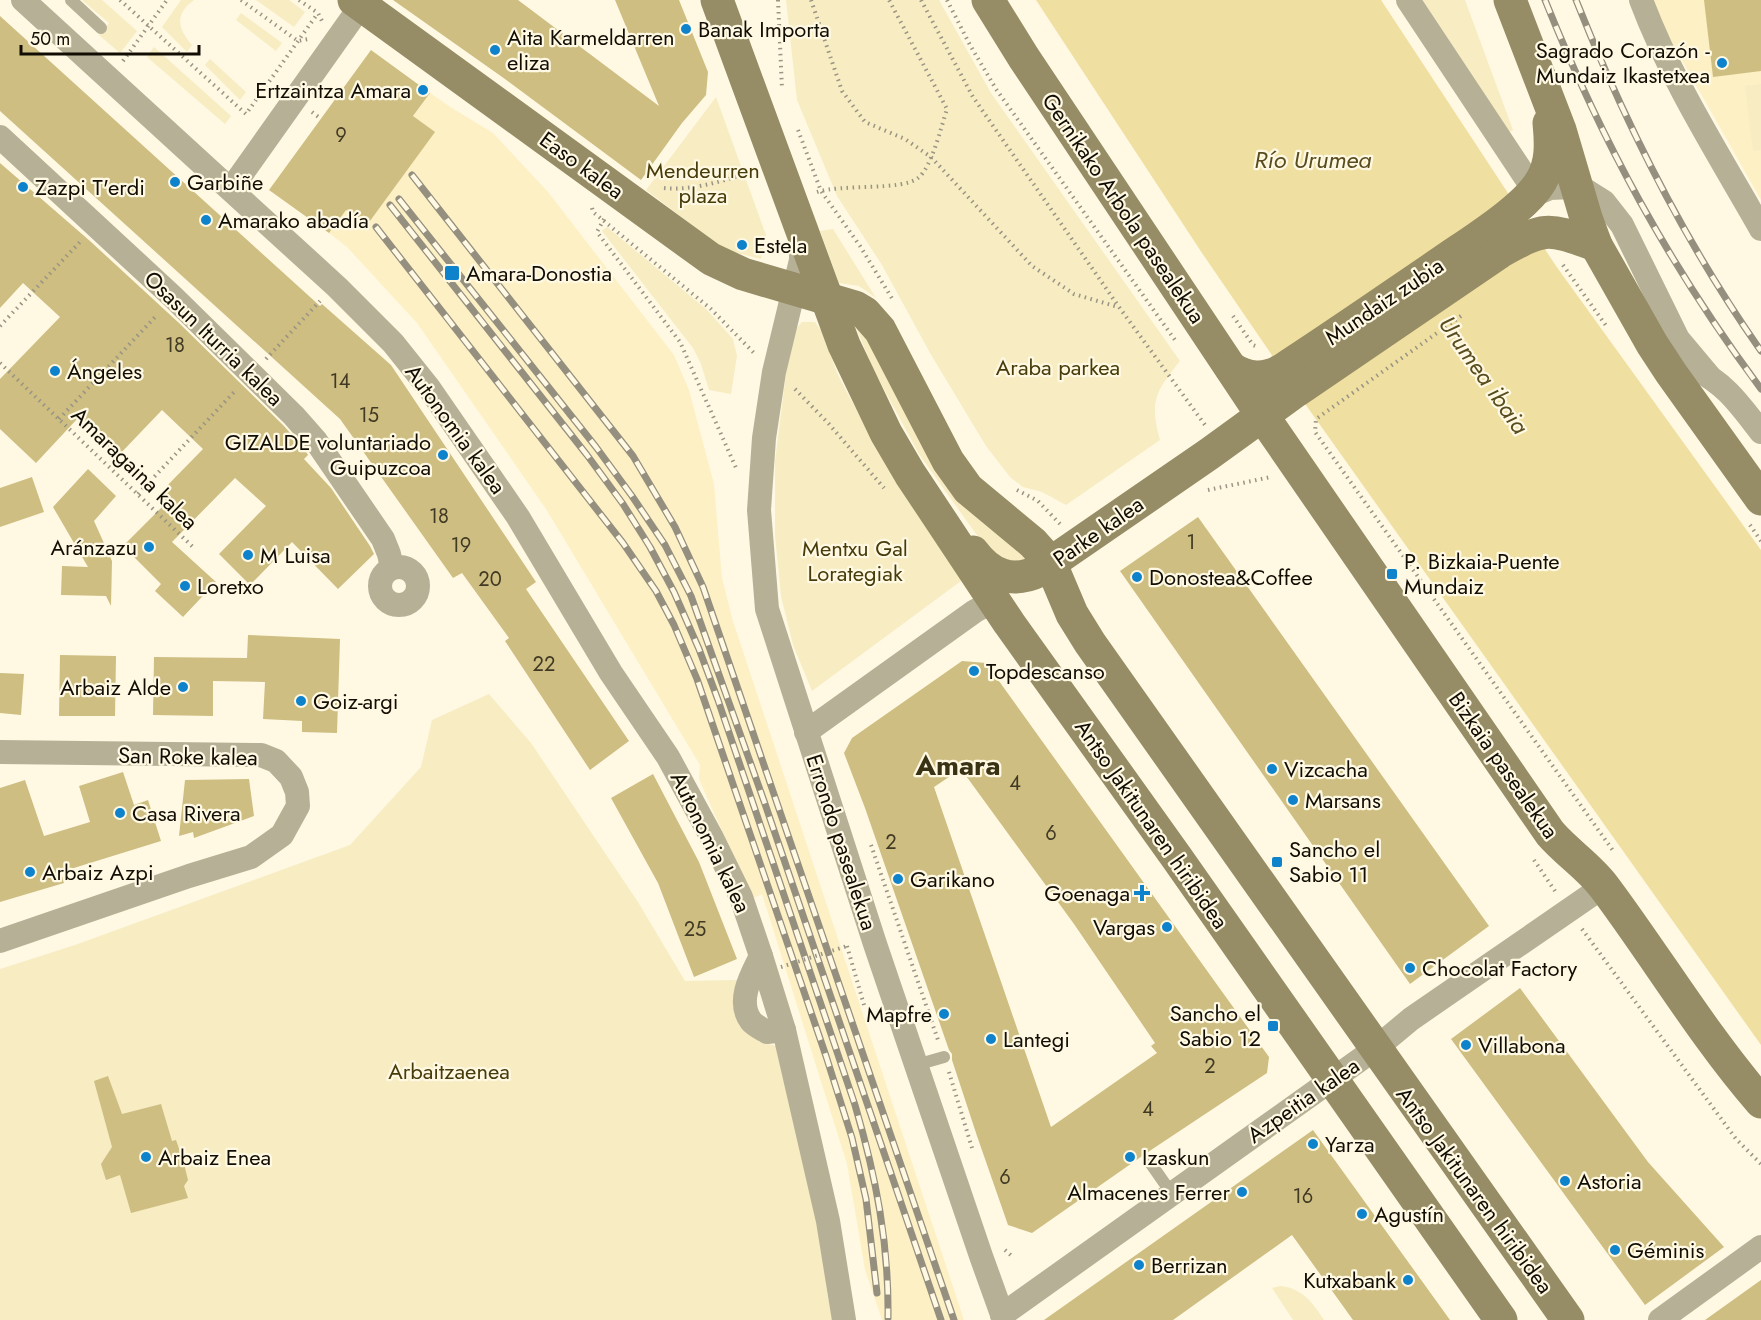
<svg xmlns="http://www.w3.org/2000/svg" width="1761" height="1320" font-family="Jost,sans-serif">
	<style>
		.built { fill: #fcf0c4 }
		.green { fill: #f7ecc2 }
		.water { fill: #efdfa1 }
		.building { fill: #cebe82; fill-rule: evenodd }
		.lines { fill: none; stroke-linecap: round; stroke-linejoin: round }
		.path { stroke: #999483; stroke-width: 4; stroke-dasharray: 1.5 4.5; stroke-linecap: butt }
		.lane { stroke: #b6b096; stroke-width: 12 }
		.street { stroke: #b6b096; stroke-width: 24 }
		.secondary { stroke: #968c65; stroke-width: 33 }
		.rail-casing { stroke: #948f7f; stroke-width: 7 }
		.rail { stroke: #fff9e4; stroke-width: 4.5; stroke-dasharray: 14; stroke-linecap: butt }
		.path-bridge { stroke: #999483; stroke-width: 4; stroke-dasharray: 1.5 4.5; stroke-linecap: butt }
		.poi-dot { fill: #0e82cb; stroke: #fff9e4; stroke-width: 2 }
		.labels { text-anchor: middle; dominant-baseline: central; stroke-width: 4.5; stroke-linejoin: round; paint-order: stroke }
		.number-label { font-size: 20px; fill: #403923 }
		.poi-label { font-size: 22px; fill: #110d03; stroke: #fff9e4; text-anchor: start }
		.street-label { font-size: 22px; fill: #110d03; stroke: #fff9e4 }
		.park-label { font-size: 22px; fill: #473b09; stroke: #fff9e4 }
		.water-label { font-size: 24px; font-style: italic; fill: #594d1f; stroke: #fff9e4 }
		.district-label { font-size: 28px; font-weight: bold; fill: #3a3214; stroke: #fff9e4 }
	</style>
	<rect width="100%" height="100%" fill="#fff9e4"/>
	<!-- built -->
	<g class="built">
		<path d="M1652 0H1761V200L1658 18Z"/>
		<path d="M430 93 452 108 493 133 548 192 674 355 689 390 714 484 722 578 732 618 964 1320H882L865 1270 847 1164 762 894 752 899 699 779 700 765 546 509 417 323 347 247 329 233Z"/>
	</g>
	<!-- green -->
	<g class="green">
		<path d="M82 0H102L137 31 120 53 99 35 109 23Z"/>
		<path d="M181 0H194C174 14 178 29 192 45L187 52 162 27Z"/>
		<path d="M256 0H289L305 12 294 27Z"/>
		<path d="M786 0H939L991 93 1180 361C1156 391 1149 401 1160 440L1066 505 1042 492 1023 487 1010 477 986 446 930 353 882 265 837 196 797 100Z"/>
		<path d="M1418 0H1465L1513 130 1506 134Z"/>
		<path d="M241 13 282 43 276 51 236 20Z"/>
		<path d="M154 47 231 116 225 124 147 57Z"/>
		<path d="M210 59 246 92 240 100 205 65Z"/>
		<path d="M1761 84V150L1753 151 1745 86Z"/>
		<path d="M716 97 766 235 761 259 725 250 646 190Z"/>
		<path d="M607 227 706 309 733 339 737 356 731 394 709 390 701 364 693 348 602 231Z"/>
		<path d="M833 229 876 298 859 286 839 283 820 231Z"/>
		<path d="M802 322H815L822 332 838 375 877 449 965 578 812 691 793 645 781 596 775 535V461L791 334Z"/>
		<path d="M858 326 1028 560 1013 564 986 548 919 454 872 367 856 327Z"/>
		<path d="M489 694 531 743 638 902 685 981 738 980 742 1015 759 1042 777 1046 818 1219 828 1298 835 1320H0V969L75 945 350 845 421 767 432 720Z"/>
		<path d="M1280 1286C1302 1288 1312 1302 1324 1320H1293L1272 1288Z"/>
	</g>
	<!-- water -->
	<path class="water" d="M1036 0H1381L1556 266 1761 550V1045L1308 408 1202 253Z"/>
	<!-- building -->
	<g class="building">
		<path d="M393 0H518L659 106 615 0H679L708 72 706 95 682 123 641 180 505 79Z"/>
		<path d="M1704 0H1761V71L1713 77Z"/>
		<path d="M0 16 320 306 322 304 391 365 536 582 526 589 629 741 590 770 505 641 509 638 462 573 453 578 340 419 0 111Z"/>
		<path d="M371 50 430 93 413 116 435 132 367 225 346 210 329 233 269 190Z"/>
		<path d="M0 163 90 241 179 323 284 426 305 450 308 455 304 459 331 488 370 546 374 554 338 589 292 542 250 585 219 554 266 506 235 478 172 542 216 582 183 617 155 591 161 584 123 546 167 502 159 494 203 449 162 410 118 456 78 418 36 463 0 429V379L60 317 23 283 0 308Z"/>
		<path d="M88 469 116 496 94 521 112 561 111 606 106 596 61 595 62 566 88 567 53 507Z"/>
		<path d="M32 477 44 512 0 527V488Z"/>
		<path d="M1198 517 1489 926 1410 984 1120 571Z"/>
		<path d="M248 635 340 639 337 733 302 732V721L263 719 265 682 213 681V716L153 715 154 657 247 658Z"/>
		<path d="M60 655 116 656 115 716H59Z"/>
		<path d="M962 661 986 663 1269 1057 1267 1073 1145 1154 1032 1233 1008 1225 977 1136 952 1060V1054L949 1050 865 808 844 753 852 738ZM961 769 1074 924 1155 1043 1151 1046 1157 1053 1051 1127 934 787Z"/>
		<path d="M0 673 24 674 21 715 0 713Z"/>
		<path d="M123 772 134 805 148 800 161 841 61 872 64 883 0 902V788L25 780 44 836 90 822 79 786Z"/>
		<path d="M653 774 699 862 737 959 694 977 658 883 611 798Z"/>
		<path d="M249 779 254 816 194 838 193 832 179 836 185 780Z"/>
		<path d="M1520 988 1648 1162 1724 1247 1645 1305 1451 1039Z"/>
		<path d="M108 1076 122 1114 161 1104 172 1141 176 1140 183 1160 188 1180 184 1186 188 1198 131 1213 120 1175 106 1180 101 1164 112 1147 94 1081Z"/>
		<path d="M1313 1130 1450 1320H1353L1292 1235 1173 1320H1044Z"/>
		<path d="M1761 1280V1320H1705Z"/>
	</g>
	<g class="lines">
		<!-- path -->
		<g class="path">
			<path d="M120 0 246 114 318 13"/>
			<path d="M241 0 298 41 308 39"/>
			<path d="M299 0 318 13 322 21"/>
			<path d="M778 0 782 89"/>
			<path d="M811 0 842 91 865 122 905 139 931 157 1032 266 1074 294 1118 307"/>
			<path d="M921 0 973 97 1119 307 1205 425"/>
			<path d="M947 0 970 45 996 89 1175 340"/>
			<path d="M123 61 167 0"/>
			<path d="M312 112 321 119"/>
			<path d="M798 130 821 191 860 246 893 300"/>
			<path d="M664 188C695 191 723 180 753 172"/>
			<path d="M817 192C841 184 902 191 918 178 932 167 941 127 947 109L889 0"/>
			<path d="M592 208 593 212 711 309 755 354"/>
			<path d="M604 219 597 232 680 342 737 470"/>
			<path d="M1563 265 1607 327"/>
			<path d="M1233 316 1253 345 1258 347"/>
			<path d="M1461 316 1316 419 1315 432 1614 852"/>
			<path d="M0 326 80 242"/>
			<path d="M266 359 320 301"/>
			<path d="M0 363 194 548"/>
			<path d="M795 389 829 424 884 488"/>
			<path d="M59 419 157 315"/>
			<path d="M1017 490 1038 501 1060 524"/>
			<path d="M1208 490 1271 477"/>
			<path d="M138 494 236 390"/>
			<path d="M1750 525 1761 541"/>
			<path d="M871 845 939 1043"/>
			<path d="M1534 860 1555 891"/>
			<path d="M1582 929 1736 1139 1761 1164"/>
			<path d="M847 946 864 1005"/>
			<path d="M949 1072 972 1148"/>
			<path d="M1005 1250 1013 1257"/>
		</g>
		<!-- lane -->
		<g class="lane">
			<path d="M71 0 101 28"/>
			<path d="M916 1065 944 1057"/>
			<path d="M1149 1161 1172 1194"/>
		</g>
		<!-- street -->
		<g class="street">
			<path d="M23 0 337 287 393 343 429 388 518 517 611 673 668 757 712 838 741 897 761 956 784 1030 828 1221 844 1320"/>
			<path d="M1408 0 1528 181"/>
			<path d="M1641 0C1671 80 1719 155 1761 229"/>
			<path d="M0 137 173 297 294 416 316 441 383 539 389 554 392 568"/>
			<path d="M231 189 365 0"/>
			<path d="M1529 197 1550 188 1573 187 1585 190 1604 202 1622 225 1678 339 1709 376"/>
			<path d="M801 238V260L774 372 764 438 759 510 767 609 875 944 981 1256 1004 1320"/>
			<path d="M1694 368C1727 385 1739 404 1761 432"/>
			<circle cx="399" cy="586" r="19"/>
			<path d="M806 732 975 611 994 601"/>
			<path d="M0 752 261 755 276 761 291 777 297 792 298 806 282 835 251 857 189 876 0 941"/>
			<path d="M761 956C752 974 736 1001 751 1021 754 1025 762 1029 767 1032L784 1030"/>
			<path d="M1002 1315 1375 1049 1411 1019 1604 886"/>
			<path d="M1660 1320 1761 1247"/>
		</g>
		<!-- secondary -->
		<g class="secondary">
			<path d="M354 0 711 259 743 274 855 307 865 313 880 330 948 461 968 489 1033 543 1050 562 1072 614 1090 643 1568 1320"/>
			<path d="M717 0 844 345 886 433 910 474 1009 623 1177 858 1501 1320"/>
			<path d="M988 0 1024 58 1262 415 1550 833C1567 853 1590 867 1605 888 1658 959 1703 1035 1761 1102"/>
			<path d="M1510 0 1560 130 1586 218 1596 245 1652 344 1671 373 1761 499"/>
			<path d="M1231 368C1248 379 1264 380 1282 370 1336 335 1389 298 1442 262 1469 243 1525 209 1541 181 1552 163 1551 144 1549 123"/>
			<path d="M973 552C990 575 1012 584 1039 571L1209 454 1296 391 1500 252C1546 226 1547 228 1596 245"/>
		</g>
		<defs>
			<g id="rail">
				<path d="M1545 0C1603 144 1669 265 1761 389"/>
				<path d="M1576 0C1625 123 1685 243 1761 351"/>
				<path d="M412 175 633 456 675 527 703 587 954 1320"/>
				<path d="M399 199 596 447 632 496 665 545 691 596 764 801 941 1320"/>
				<path d="M390 205 587 455 623 504 650 547 674 592 699 649 718 700 855 1105C876 1177 889 1243 888 1318"/>
				<path d="M376 227 623 543 656 591 674 625 697 679 826 1056 852 1138 866 1199 877 1293"/>
			</g>
		</defs>
		<!-- rail casing -->
		<use href="#rail" class="rail-casing"/>
		<!-- rail -->
		<use href="#rail" class="rail"/>
		<!-- path-bridge -->
		<path class="path-bridge" d="M781 967 847 946"/>
	</g>
	<!-- markers -->
	<g class="poi-dot">
		<circle cx="686" cy="29" r="6"/>
		<circle cx="495" cy="50" r="6"/>
		<circle cx="1722" cy="63" r="6"/>
		<circle cx="423" cy="90" r="6"/>
		<circle cx="175" cy="182" r="6"/>
		<circle cx="23" cy="187" r="6"/>
		<circle cx="206" cy="220" r="6"/>
		<circle cx="742" cy="245" r="6"/>
		<rect x="444" y="265" width="16" height="16" rx="3"/>
		<circle cx="55" cy="371" r="6"/>
		<circle cx="443" cy="455" r="6"/>
		<circle cx="149" cy="547" r="6"/>
		<circle cx="248" cy="555" r="6"/>
		<rect x="1386" y="568" width="12" height="12" rx="3"/>
		<circle cx="1137" cy="577" r="6"/>
		<circle cx="185" cy="586" r="6"/>
		<circle cx="974" cy="671" r="6"/>
		<circle cx="183" cy="687" r="6"/>
		<circle cx="301" cy="701" r="6"/>
		<circle cx="1272" cy="769" r="6"/>
		<circle cx="1293" cy="800" r="6"/>
		<circle cx="120" cy="813" r="6"/>
		<rect x="1271" y="856" width="12" height="12" rx="3"/>
		<circle cx="30" cy="872" r="6"/>
		<circle cx="898" cy="879" r="6"/>
		<path d="M1139 884h6v6h6v6h-6v6h-6v-6h-6v-6h6z"/>
		<circle cx="1167" cy="927" r="6"/>
		<circle cx="1410" cy="968" r="6"/>
		<circle cx="944" cy="1014" r="6"/>
		<rect x="1267" y="1020" width="12" height="12" rx="3"/>
		<circle cx="991" cy="1039" r="6"/>
		<circle cx="1466" cy="1045" r="6"/>
		<circle cx="1313" cy="1144" r="6"/>
		<circle cx="146" cy="1157" r="6"/>
		<circle cx="1130" cy="1157" r="6"/>
		<circle cx="1565" cy="1181" r="6"/>
		<circle cx="1242" cy="1192" r="6"/>
		<circle cx="1362" cy="1214" r="6"/>
		<circle cx="1615" cy="1250" r="6"/>
		<circle cx="1139" cy="1265" r="6"/>
		<circle cx="1408" cy="1280" r="6"/>
	</g>
	<g class="labels">
		<!-- number labels -->
		<g class="number-label">
			<text x="341" y="135">9</text>
			<text x="175" y="345">18</text>
			<text x="340" y="381">14</text>
			<text x="369" y="415">15</text>
			<text x="439" y="516">18</text>
			<text x="1191" y="542">1</text>
			<text x="461" y="545">19</text>
			<text x="490" y="579">20</text>
			<text x="544" y="664">22</text>
			<text x="1015" y="783">4</text>
			<text x="1051" y="833">6</text>
			<text x="891" y="842">2</text>
			<text x="695" y="929">25</text>
			<text x="1210" y="1066">2</text>
			<text x="1148" y="1109">4</text>
			<text x="1005" y="1177">6</text>
			<text x="1303" y="1196">16</text>
		</g>
		<!-- poi labels -->
		<g class="poi-label">
			<text x="698" y="29">Banak Importa</text>
			<text x="507" y="37">Aita Karmeldarren<tspan x="507" dy="25">eliza</tspan></text>
			<text x="1710" y="50" text-anchor="end">Sagrado Corazón -<tspan x="1710" dy="25">Mundaiz Ikastetxea</tspan></text>
			<text x="411" y="90" text-anchor="end">Ertzaintza Amara</text>
			<text x="187" y="182">Garbiñe</text>
			<text x="35" y="187">Zazpi T'erdi</text>
			<text x="218" y="220">Amarako abadía</text>
			<text x="754" y="245">Estela</text>
			<text x="466" y="273">Amara-Donostia</text>
			<text x="67" y="371">Ángeles</text>
			<text x="431" y="442" text-anchor="end">GIZALDE voluntariado<tspan x="431" dy="25">Guipuzcoa</tspan></text>
			<text x="137" y="547" text-anchor="end">Aránzazu</text>
			<text x="260" y="555">M Luisa</text>
			<text x="1404" y="561">P. Bizkaia-Puente<tspan x="1404" dy="25">Mundaiz</tspan></text>
			<text x="1149" y="577">Donostea&amp;Coffee</text>
			<text x="197" y="586">Loretxo</text>
			<text x="986" y="671">Topdescanso</text>
			<text x="171" y="687" text-anchor="end">Arbaiz Alde</text>
			<text x="313" y="701">Goiz-argi</text>
			<text x="1284" y="769">Vizcacha</text>
			<text x="1305" y="800">Marsans</text>
			<text x="132" y="813">Casa Rivera</text>
			<text x="1289" y="849">Sancho el<tspan x="1289" dy="25">Sabio 11</tspan></text>
			<text x="42" y="872">Arbaiz Azpi</text>
			<text x="910" y="879">Garikano</text>
			<text x="1130" y="893" text-anchor="end">Goenaga</text>
			<text x="1155" y="927" text-anchor="end">Vargas</text>
			<text x="1422" y="968">Chocolat Factory</text>
			<text x="1261" y="1013" text-anchor="end">Sancho el<tspan x="1261" dy="25">Sabio 12</tspan></text>
			<text x="932" y="1014" text-anchor="end">Mapfre</text>
			<text x="1003" y="1039">Lantegi</text>
			<text x="1478" y="1045">Villabona</text>
			<text x="1325" y="1144">Yarza</text>
			<text x="158" y="1157">Arbaiz Enea</text>
			<text x="1142" y="1157">Izaskun</text>
			<text x="1577" y="1181">Astoria</text>
			<text x="1230" y="1192" text-anchor="end">Almacenes Ferrer</text>
			<text x="1374" y="1214">Agustín</text>
			<text x="1627" y="1250">Géminis</text>
			<text x="1151" y="1265">Berrizan</text>
			<text x="1396" y="1280" text-anchor="end">Kutxabank</text>
		</g>
		<!-- street labels -->
		<g class="street-label">
			<text transform="translate(582 165) rotate(36)">Easo kalea</text>
			<text transform="translate(1124 208) rotate(56)">Gernikako Arbola pasealekua</text>
			<text transform="translate(1384 301) rotate(-34)">Mundaiz zubia</text>
			<text transform="translate(214 338) rotate(44)">Osasun Iturria kalea</text>
			<text transform="translate(456 429) rotate(54)">Autonomia kalea</text>
			<text transform="translate(135 468) rotate(44)">Amaragaina kalea</text>
			<text transform="translate(1098 531) rotate(-35)">Parke kalea</text>
			<text transform="translate(188 756) rotate(1)">San Roke kalea</text>
			<text transform="translate(1504 765) rotate(55)">Bizkaia pasealekua</text>
			<text transform="translate(1152 824) rotate(55)">Antso Jakitunaren hiribidea</text>
			<text transform="translate(711 842) rotate(64)">Autonomia kalea</text>
			<text transform="translate(842 842) rotate(72)">Errondo pasealekua</text>
			<text transform="translate(1303 1100) rotate(-35)">Azpeitia kalea</text>
			<text transform="translate(1475 1190) rotate(54)">Antso Jakitunaren hiribidea</text>
		</g>
		<!-- park labels -->
		<g class="park-label">
			<text x="703" y="170">Mendeurren<tspan x="703" dy="25">plaza</tspan></text>
			<text x="1058" y="367">Araba parkea</text>
			<text x="855" y="548">Mentxu Gal<tspan x="855" dy="25">Lorategiak</tspan></text>
			<text x="449" y="1071">Arbaitzaenea</text>
		</g>
		<!-- water labels -->
		<g class="water-label">
			<text x="1313" y="159">Río Urumea</text>
			<text transform="translate(1484 375) rotate(55)">Urumea ibaia</text>
		</g>
		<!-- district labels -->
		<g class="district-label">
			<text x="958" y="765">Amara</text>
		</g>
	</g>
	<!-- scale -->
	<path d="M21 45v9h178v-9" fill="none" stroke="#110d03" stroke-width="3"/>
	<text x="30" y="45" font-size="18" fill="#110d03" stroke="#fff9e4" stroke-width="4.5" paint-order="stroke">50 m</text>
</svg>
